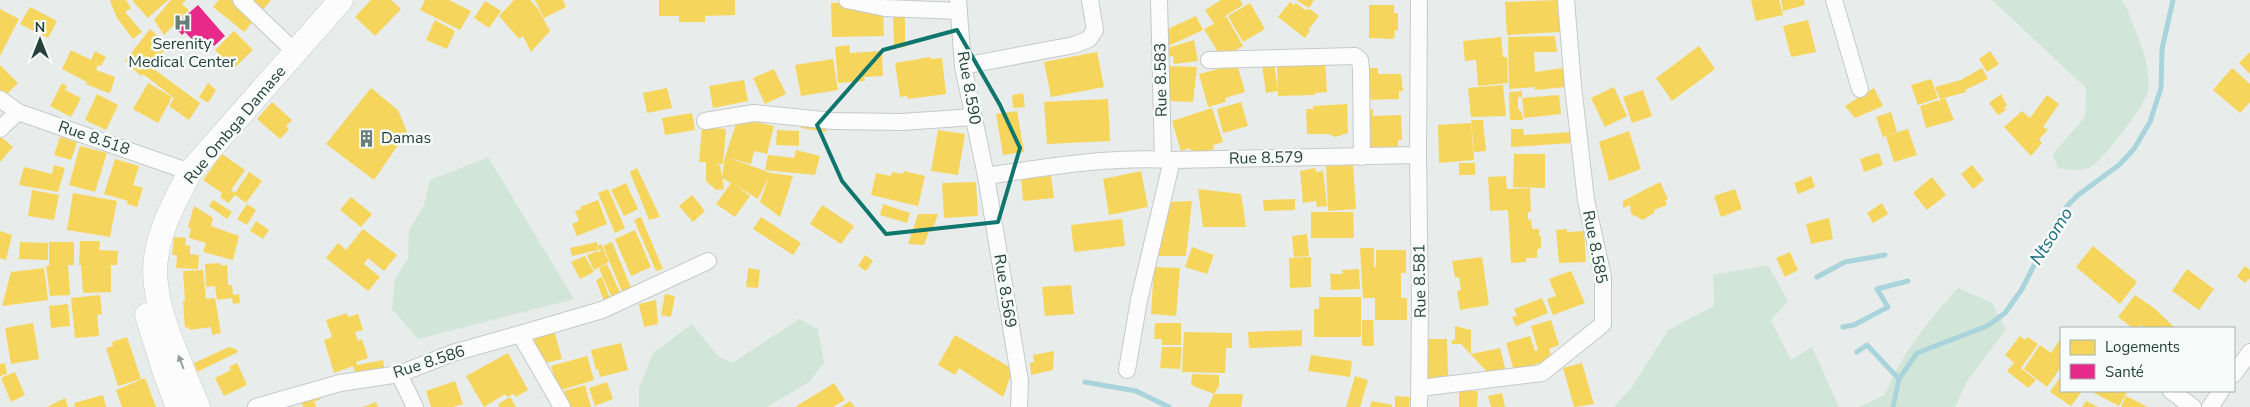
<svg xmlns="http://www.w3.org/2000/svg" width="2250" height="407" font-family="'Nunito Sans',sans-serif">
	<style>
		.green { fill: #d1e6d8 }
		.homes { fill: #f6d55c }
		.health { fill: #e7298a }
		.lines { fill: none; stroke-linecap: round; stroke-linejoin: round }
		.stream { stroke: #a9d4db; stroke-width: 5 }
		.street-casing { stroke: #c5cac8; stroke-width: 18 }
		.secondary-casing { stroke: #c3cbc8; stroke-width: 25 }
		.street { stroke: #fcfcfc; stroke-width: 16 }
		.secondary { stroke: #fcfcfc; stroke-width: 24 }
		.oneway { fill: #909f9b }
		.marked { fill: none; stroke: #0f766e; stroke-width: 4; stroke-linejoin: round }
		.labels { text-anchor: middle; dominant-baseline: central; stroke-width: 5; stroke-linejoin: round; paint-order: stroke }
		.poi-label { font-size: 16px; fill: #24423a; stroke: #f7fbf9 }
		.street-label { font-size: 16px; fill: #24423a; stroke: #f7fbf9 }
		.water-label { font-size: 18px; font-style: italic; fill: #1c6f80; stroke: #f7fbf9 }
	</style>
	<rect width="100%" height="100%" fill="#e8edeb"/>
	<!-- green -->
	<g class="green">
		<path d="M1992 0H2122L2126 6C2135 32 2152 62 2148 90 2147 103 2103 160 2092 166 2081 172 2069 170 2058 168L2053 154 2085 117 2086 88Z"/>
		<path d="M488 157 574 299 418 339 392 309 395 279 408 258 409 231 424 205 430 180Z"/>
		<path d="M1768 265 1788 301 1771 320 1791 360 1812 347 1839 407H1614L1632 387 1668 330 1714 306 1713 275Z"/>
		<path d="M1958 288 1992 303 2006 329 1967 381 1955 407H1859L1885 395C1900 355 1929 320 1958 288Z"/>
		<path d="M799 319 818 329 824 363 809 382 767 407H639V388L653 353 692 324 718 356 732 363Z"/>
	</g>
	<!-- homes -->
	<g class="homes">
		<path d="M111 0H126L131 8 125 12 142 32 133 39 117 18 110 1Z"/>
		<path d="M132 0H168L148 18Z"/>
		<path d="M171 0H186L182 4 189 10 164 35 154 20Z"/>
		<path d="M219 0H271L244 32 213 7Z"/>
		<path d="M371 0H391L401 9 375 36 355 17Z"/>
		<path d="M425 0H449L471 11 460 30 420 10Z"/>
		<path d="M514 0H530L539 10 550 31 531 52 523 36 519 39 499 16Z"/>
		<path d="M535 0H563L566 7 544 18Z"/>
		<path d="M659 0H735V15L705 16V22H679V16H659Z"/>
		<path d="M1221 0H1240L1243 5 1217 21 1226 16 1243 46 1224 57 1220 51 1218 52 1204 29 1214 24 1205 10Z"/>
		<path d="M1296 0H1314L1309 8Z"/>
		<path d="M1558 0 1560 32 1507 35 1505 2Z"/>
		<path d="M1751 0H1779L1783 15 1756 21Z"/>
		<path d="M1781 0H1804L1805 5 1783 11Z"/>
		<path d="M485 1 501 11 489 28 474 18Z"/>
		<path d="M1290 2 1294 5 1296 3 1305 10 1310 9 1319 16 1308 30 1310 31 1305 38 1278 17Z"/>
		<path d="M831 3H847L883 11 884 36 832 37Z"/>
		<path d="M1250 3 1265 29 1243 42 1228 16Z"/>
		<path d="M1369 5H1394V13H1398V30H1395L1394 39 1369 38Z"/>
		<path d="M30 7 57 21 48 38 20 24Z"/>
		<path d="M0 9 19 19 0 56Z"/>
		<path d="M905 13V47L894 48 893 14Z"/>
		<path d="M1196 16 1203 30 1162 49 1161 32Z"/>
		<path d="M435 20 455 31 447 49 426 40Z"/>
		<path d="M1808 20 1816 52 1791 57 1783 26Z"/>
		<path d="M150 29 168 45 151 67 200 103 189 120 169 106 174 98 143 74 141 76 125 61Z"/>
		<path d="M234 31 253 50 233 69 215 50Z"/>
		<path d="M1555 36 1557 52H1534L1535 72 1563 68 1566 87 1535 90V87L1509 89 1508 37Z"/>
		<path d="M1501 37 1503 57H1507L1508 83 1478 86 1476 60 1465 61 1463 41Z"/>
		<path d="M1194 40 1198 61 1174 64 1173 56 1166 57 1164 49Z"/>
		<path d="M849 45 850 53 882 51 883 76 864 77 865 81 838 83 835 47Z"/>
		<path d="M1699 46 1715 69 1672 101 1656 78Z"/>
		<path d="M71 50 91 60 95 51 106 57 101 66 98 65 96 70 115 77 111 91 108 93 86 84 87 82 62 69Z"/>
		<path d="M1990 51 1999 64 1987 72 1979 59Z"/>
		<path d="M1097 52 1104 87 1051 97 1044 62Z"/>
		<path d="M2250 52V74L2239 63Z"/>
		<path d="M930 57 931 59 942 58 946 94 908 99 907 96 900 97 895 63Z"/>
		<path d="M833 59 838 90 801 96 795 65Z"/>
		<path d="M1325 59 1327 92 1315 93V95L1278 96V91L1266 93 1262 65 1274 64 1278 89 1277 64Z"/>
		<path d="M1237 64 1245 92 1225 98 1226 102 1208 107 1199 74Z"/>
		<path d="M0 65 18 83 4 97 0 93Z"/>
		<path d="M1169 66 1197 67 1193 102 1167 101Z"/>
		<path d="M1365 68H1378V74H1401L1403 91H1399V99L1365 100Z"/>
		<path d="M1982 68 1988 79 1965 90 1966 92 1940 99 1935 87 1961 80Z"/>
		<path d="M2232 68 2250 84V102L2240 113 2213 90Z"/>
		<path d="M774 69 786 94 765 104 753 78Z"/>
		<path d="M1931 79 1938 98 1918 105 1911 85Z"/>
		<path d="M744 80 748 101 713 108 709 86Z"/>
		<path d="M62 83 67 86 65 90 81 98 71 117 50 106Z"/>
		<path d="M148 83 172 97 158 123 133 109Z"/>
		<path d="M208 83 216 90 208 103 199 97Z"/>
		<path d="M1503 85 1506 116 1471 117 1468 88Z"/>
		<path d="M1614 87 1627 116 1605 127 1591 98Z"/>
		<path d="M371 88 398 110 407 132 374 180 326 144Z"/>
		<path d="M667 88 672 108 647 113 643 93Z"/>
		<path d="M1874 88 1883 106 1855 118 1845 106Z"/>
		<path d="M1643 90 1652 116 1632 123 1623 97Z"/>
		<path d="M1522 91V97H1518V108L1522 113 1523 120H1510L1509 92Z"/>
		<path d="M1023 93 1025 107 1013 108 1012 95Z"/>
		<path d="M97 94 118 105 106 130 85 120Z"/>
		<path d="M2001 94 2007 106 2004 107 2006 110 1998 115 1989 103Z"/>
		<path d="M1559 95 1561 114 1524 118 1522 98Z"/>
		<path d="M2047 95 2059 104 2043 127 2048 130 2039 139 2042 143 2031 156 2004 127 2022 111 2030 118Z"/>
		<path d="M1945 98 1954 120 1926 128 1920 106 1939 100 1940 103V100Z"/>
		<path d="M1108 99 1110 141 1047 144 1044 102Z"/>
		<path d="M272 102 292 120 286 126 289 129 280 139 257 119Z"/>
		<path d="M1241 102 1248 126 1223 133 1217 109Z"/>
		<path d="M1347 104 1348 133 1335 137 1329 134H1307L1306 109H1313V106Z"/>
		<path d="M1212 108 1223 142 1213 145 1214 149 1192 155 1190 148 1181 151 1172 121Z"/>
		<path d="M1373 109V116L1401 115 1402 140H1398V147L1370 149 1364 110Z"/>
		<path d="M1017 111 1024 152 1003 155 996 114Z"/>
		<path d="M1891 112 1897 132 1883 137 1876 117Z"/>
		<path d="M692 113 695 130 665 135 662 118Z"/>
		<path d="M738 118 774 126 767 154 754 151 751 164 729 158 771 173 793 176 780 217 760 202 769 176 758 199 735 185 750 196 735 217 716 204 731 183 722 178 725 157Z"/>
		<path d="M802 120 827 124 826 132 801 128Z"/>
		<path d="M1471 120H1483L1486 151 1474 152Z"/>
		<path d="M1471 123 1474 160 1439 163 1438 125Z"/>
		<path d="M702 127 726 129 723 164H714L720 165 724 189 716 190 706 181V162H699Z"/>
		<path d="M1511 129H1523L1524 135 1572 132V143L1511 147Z"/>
		<path d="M1908 129 1917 155 1894 162 1886 136Z"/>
		<path d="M777 130 799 131V146L776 145Z"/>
		<path d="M938 130 965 134 958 175 931 171Z"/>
		<path d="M1629 131 1641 169 1609 181 1599 142Z"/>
		<path d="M0 136 13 147 0 162Z"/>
		<path d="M60 137 77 142 71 160 54 155Z"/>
		<path d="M80 146 107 153 95 192 69 185Z"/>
		<path d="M796 150 820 156 815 175 765 170 768 155 794 158Z"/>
		<path d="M1879 153 1883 165 1864 172 1860 159Z"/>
		<path d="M222 154 245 170 231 190 235 193 249 172 262 181 246 203 235 195 228 203 220 197 222 193 203 180Z"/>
		<path d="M1514 154H1545V188L1513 187Z"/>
		<path d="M115 159 139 166 133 185 143 188 137 207 127 204 128 201 104 194Z"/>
		<rect x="1459" y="163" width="16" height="12"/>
		<path d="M54 165 65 168 58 192 19 185 24 167 52 174Z"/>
		<path d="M1353 165 1356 209 1328 211 1326 166Z"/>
		<path d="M1972 165 1984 180 1973 189 1961 174Z"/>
		<path d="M637 168 660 217 649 220 630 172Z"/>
		<path d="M1315 168 1316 172 1323 171 1327 206 1317 207 1316 201 1303 203 1300 171Z"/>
		<path d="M904 171 925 176 918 206 871 195 876 173 891 176 892 172 903 174Z"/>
		<path d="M1141 171 1148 207 1109 215 1103 179Z"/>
		<path d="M1051 176 1054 198 1023 201 1021 179Z"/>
		<path d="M1506 176 1507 189 1530 188 1531 212H1528V220L1531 219 1532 229H1539V236H1541V247L1537 250V258H1526V262L1511 263 1508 210 1490 211 1488 177Z"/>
		<path d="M1811 176 1815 187 1798 194 1794 183Z"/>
		<path d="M1932 177 1946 195 1927 210 1913 193Z"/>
		<path d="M976 182 978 216 944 218 942 183Z"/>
		<path d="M1660 182 1668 199 1665 201 1667 205 1654 210 1655 212 1643 220 1631 214 1630 205 1623 208V201Z"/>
		<path d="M626 183 638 209 624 216 611 190Z"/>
		<path d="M608 189 625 228 615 233 598 193Z"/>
		<path d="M1198 189 1241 194 1246 227H1203Z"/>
		<path d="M1735 189 1742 209 1721 217 1714 196Z"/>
		<path d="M32 190 59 195 54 220 28 216Z"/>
		<path d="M73 193 117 201 110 237 67 230Z"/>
		<path d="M692 195 705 211 693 222 679 206Z"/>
		<path d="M351 197 372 214 361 227 340 210Z"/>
		<path d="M1295 199V210L1264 211 1263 200Z"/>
		<path d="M213 200 232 212 227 219 209 206Z"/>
		<path d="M598 200 607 224 577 236 572 224 579 221 575 211 581 209 580 207Z"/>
		<path d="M1192 201 1186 256H1158L1164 202Z"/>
		<path d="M1882 203 1888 214 1873 223 1867 213Z"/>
		<path d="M247 204 256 210 247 225 237 219Z"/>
		<path d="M883 204 910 213 907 223 880 215Z"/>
		<path d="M822 205 854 226 841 244 810 224Z"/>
		<path d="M194 206 213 218 211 226 239 236 233 260 203 252 206 243 189 238 191 229 188 227Z"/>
		<path d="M1311 212H1353L1354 238H1311Z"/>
		<path d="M918 214H938L932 232 929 231 924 245 908 244Z"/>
		<path d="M641 217 663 269 656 271 634 220Z"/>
		<path d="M761 217 801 243 793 255 753 229Z"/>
		<path d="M1829 218 1833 239 1811 244 1806 224Z"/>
		<path d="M1122 219 1125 246 1074 252 1071 225Z"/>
		<path d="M256 221 269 230 263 239 250 231Z"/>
		<path d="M363 229 397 255 384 271 368 258 364 264 380 277 368 291 326 258 338 243 346 250Z"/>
		<path d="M1567 229V232L1584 231 1586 262 1559 263 1556 230Z"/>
		<path d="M635 230 651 267 631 276 615 239Z"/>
		<path d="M0 231 12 235 6 260 0 258Z"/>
		<path d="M1307 234 1309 256 1294 257 1292 236Z"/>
		<path d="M174 237 186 238 185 245 190 246V254L199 255 198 269 176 268 177 255H172Z"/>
		<path d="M80 241H100L99 250 118 251 117 265H111V292L83 293 81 265H79Z"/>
		<path d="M20 242 48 243V260L19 259Z"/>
		<path d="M49 242H74V265H68L70 295 50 296 46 266H49Z"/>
		<path d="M597 242 598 250 572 256 570 248Z"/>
		<path d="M612 242 632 290 623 294 603 246Z"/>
		<path d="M601 244 609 262 594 270 587 255 598 251 599 253 601 250H599L598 246Z"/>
		<path d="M2093 246 2137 282 2120 304 2076 267Z"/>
		<path d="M1192 247 1214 255 1207 274 1185 267Z"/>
		<path d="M1360 248H1374V267H1376V250H1406V273H1401V298H1407V320H1375V298H1363Z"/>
		<path d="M1790 252 1798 270 1785 277 1776 258Z"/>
		<path d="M865 255 873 261 866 271 858 266Z"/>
		<path d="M585 256 594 272 580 279 571 262Z"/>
		<path d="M1311 257V287L1290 288 1289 258Z"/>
		<path d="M1482 257 1489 305 1460 310 1457 291 1461 290 1459 277 1455 278 1452 261Z"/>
		<path d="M220 263 221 266 227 265 228 285H232L233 295 239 294 240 303 233 304 232 298 217 300 215 286 206 287 205 264Z"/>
		<path d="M607 264 623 299 614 303 599 268Z"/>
		<path d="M2245 266 2250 270V278L2245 283 2237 276Z"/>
		<path d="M1154 267 1180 268 1176 316 1151 314Z"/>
		<path d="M44 268 48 300 2 306 11 272Z"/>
		<path d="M748 268 760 270 758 288 746 287Z"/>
		<path d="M1359 269 1360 289 1331 290 1330 274H1343L1342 270Z"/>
		<path d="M2187 269 2214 289 2199 310 2172 291Z"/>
		<path d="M203 270 206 299 215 298 221 333 212 335 211 327 189 330V327L185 328 183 301H185L183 271Z"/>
		<path d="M1571 271 1585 303 1553 315 1547 299 1556 296 1549 279Z"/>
		<path d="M602 277 612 304 606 306 596 280Z"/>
		<path d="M1071 285 1074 314 1045 316 1042 287Z"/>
		<path d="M665 294 675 296 671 317 661 315Z"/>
		<path d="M100 295 102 314 97 315 99 336 75 338 71 298Z"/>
		<path d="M2135 295 2154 308 2175 328H2145L2141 325 2138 328H2133L2118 317Z"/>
		<path d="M1319 297H1361V337H1314V309H1319Z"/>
		<path d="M1542 298 1548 313 1516 326 1512 317 1517 316 1514 309Z"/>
		<path d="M656 300 658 324 644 327 639 304Z"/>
		<path d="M68 304 70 326 51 328 49 306Z"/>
		<path d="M347 313 348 317 358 314 363 330 355 332 358 341 362 339 368 358 356 362 357 365 383 360 385 372 356 377 353 366 334 373 324 340 332 337 326 320Z"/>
		<path d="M1362 320H1373L1374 346H1362Z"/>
		<path d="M1551 320 1559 345 1549 349 1552 359 1514 371 1506 343 1530 336 1535 351 1538 350 1531 326Z"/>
		<path d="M33 323 39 359 11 364 5 328Z"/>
		<path d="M1155 323H1181V345H1162V339H1154Z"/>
		<path d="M1455 326 1471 330V354L1500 348 1506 372 1491 376 1461 344H1452V340H1455Z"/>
		<path d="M554 330 562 359 541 364 533 336Z"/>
		<path d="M1302 330V346L1249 348 1248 332Z"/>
		<path d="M1184 332 1232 333V348H1226L1225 373 1182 372Z"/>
		<path d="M955 335 1013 369 1003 397 959 368 955 375 938 365Z"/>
		<path d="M2020 336 2025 340 2028 337 2038 344 2021 368 2036 380 2028 388 2007 371 2014 363 2005 355Z"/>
		<path d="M127 337 141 379 118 386 106 348 113 346 112 342Z"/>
		<path d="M2061 338V367L2047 387 2024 369 2040 345 2051 353Z"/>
		<path d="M1422 339H1447L1448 378 1423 379Z"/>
		<path d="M621 343 628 370 600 377 598 369 596 370 591 350Z"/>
		<path d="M229 347 236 349 238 352 197 372 194 363Z"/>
		<path d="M1162 347H1182L1180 369 1160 368Z"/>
		<path d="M1054 351 1053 370 1031 375 1030 363 1034 362 1033 355Z"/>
		<path d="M508 353 528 390 516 397 514 394 507 397 505 394 484 407 466 376Z"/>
		<path d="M1311 355 1352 361 1350 377 1308 371Z"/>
		<path d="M587 356 594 380 558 391 551 366Z"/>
		<path d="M5 363 7 374 0 376V364Z"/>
		<path d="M237 363 247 385 224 396 215 378 231 370 229 367Z"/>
		<path d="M1582 363 1594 404 1574 407 1563 368Z"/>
		<path d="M15 372 25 395 11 402 1 378Z"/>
		<path d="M1192 374 1219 375V386L1214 394H1243L1241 407H1208L1214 394 1191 385Z"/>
		<path d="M1355 376 1368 380 1360 407H1346Z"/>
		<path d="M2061 376V391H2082L2071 406 2050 392Z"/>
		<path d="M145 378 156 407H122L116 390Z"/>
		<path d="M455 381 463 404 453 407H431L426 391Z"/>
		<path d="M607 382 613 399 595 406 589 388Z"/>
		<path d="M834 383 845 400 833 407H795Z"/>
		<path d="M585 385 591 407H569L564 391Z"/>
		<path d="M1459 391H1478L1477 407H1459Z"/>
		<path d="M2095 391H2128L2119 406 2094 393Z"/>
		<path d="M1502 393 1505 407H1491L1488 396Z"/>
		<path d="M317 394 320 400 314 401 316 407H303L300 398Z"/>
		<path d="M103 395 106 407H75L74 403Z"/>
		<path d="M1395 396 1410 397 1409 407H1395Z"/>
		<path d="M2126 396 2148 407H2121Z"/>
		<path d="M510 397 516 407H500L498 404Z"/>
		<path d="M65 398 68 407H47Z"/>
		<path d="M850 401 855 407H841Z"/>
		<path d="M1372 401 1392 405V407H1370Z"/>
		<path d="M2086 401 2098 407H2082Z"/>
		<path d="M376 402 378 407H363Z"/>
	</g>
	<!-- health -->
	<path class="health" d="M198 5 225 36 214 46 211 42 202 50 185 32 182 35 174 26Z"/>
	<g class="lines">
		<!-- stream -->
		<g class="stream">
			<path d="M1817 277 1845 262 1885 255"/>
			<path d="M1843 327 1854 325 1888 307 1877 289 1908 281"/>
			<path d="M1857 352 1867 345 1899 379"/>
			<path d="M1085 382 1136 391 1169 407"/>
			<path d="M1893 407 1899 379 1917 353 1987 326 2005 313 2022 289 2054 226 2068 205 2078 195 2119 165 2134 149 2150 122 2161 88 2162 49 2173 0"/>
		</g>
		<defs>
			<g id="street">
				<path d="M241 0 295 52"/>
				<path d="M847 0 885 8 959 11"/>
				<path d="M958 0 963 66 986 176 1020 381 1019 407"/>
				<path d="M1159 0 1163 159"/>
				<path d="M1834 0 1860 89"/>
				<path d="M1209 60 1355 56 1360 60 1361 69 1362 157"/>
				<path d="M963 66 1074 45 1089 39 1095 30 1090 0"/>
				<path d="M0 99 18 112 190 172"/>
				<path d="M705 121 754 113 833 121 902 122 974 117"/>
				<path d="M0 129 18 112"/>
				<path d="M1418 155 1420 301 1419 407"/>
				<path d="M986 176C1048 167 1110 156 1172 160"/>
				<path d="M520 334 602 310 708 261"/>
				<path d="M1127 370 1139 300 1172 160 1418 155 1419 0"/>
				<path d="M399 374 415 407"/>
				<path d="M2234 374 2250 352"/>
				<path d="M1420 388 1542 373 1603 324V277L1586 200 1573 86 1566 0"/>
				<path d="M2171 391 2193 407"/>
				<path d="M256 407 340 383 399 374 453 353 520 334 562 407"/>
				<path d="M2210 407 2221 391"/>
			</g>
			<g id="secondary">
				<path d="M147 315 164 370 178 407"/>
				<path d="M198 407C182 366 156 316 155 272 155 237 174 202 190 172L341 0"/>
			</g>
		</defs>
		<!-- street casing -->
		<use href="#street" class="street-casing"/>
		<!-- secondary casing -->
		<use href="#secondary" class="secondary-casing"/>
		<!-- street -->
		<use href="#street" class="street"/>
		<!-- secondary -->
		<use href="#secondary" class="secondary"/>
	</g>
	<!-- one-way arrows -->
	<defs><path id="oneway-solid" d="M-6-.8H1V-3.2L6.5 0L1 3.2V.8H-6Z" transform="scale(1.25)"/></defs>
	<use class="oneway" href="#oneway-solid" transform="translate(181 362) rotate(-111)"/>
	<!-- marked area -->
	<path class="marked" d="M957 30 1000 105 1020 148 998 222 886 234 842 181 817 125 883 50Z"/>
	<!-- icons -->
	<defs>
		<symbol id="hospital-bare" viewBox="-9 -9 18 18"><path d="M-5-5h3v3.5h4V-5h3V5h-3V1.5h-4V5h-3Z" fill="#697e78" stroke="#f7fbf9" stroke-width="2.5" paint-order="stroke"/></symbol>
		<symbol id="building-bare" viewBox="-9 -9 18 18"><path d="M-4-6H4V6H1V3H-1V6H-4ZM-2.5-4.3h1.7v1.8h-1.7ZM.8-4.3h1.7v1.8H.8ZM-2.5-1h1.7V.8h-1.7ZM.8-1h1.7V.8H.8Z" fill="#697e78" stroke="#f7fbf9" stroke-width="2.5" paint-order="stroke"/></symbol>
	</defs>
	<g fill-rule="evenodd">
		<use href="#hospital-bare" x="170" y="10" width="25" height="25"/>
		<use href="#building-bare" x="354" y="126" width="25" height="25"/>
	</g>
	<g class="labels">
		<!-- poi labels -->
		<g class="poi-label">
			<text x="182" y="44">Serenity<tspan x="182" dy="18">Medical Center</tspan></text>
			<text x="381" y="138" text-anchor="start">Damas</text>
		</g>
		<!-- street labels -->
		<g class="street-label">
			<text transform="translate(1161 80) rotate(-91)">Rue 8.583</text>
			<text transform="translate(969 88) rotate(80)">Rue 8.590</text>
			<text transform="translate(235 125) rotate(-50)">Rue Ombga Damase</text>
			<text transform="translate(94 138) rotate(19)">Rue 8.518</text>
			<text transform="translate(1266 158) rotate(-1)">Rue 8.579</text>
			<text transform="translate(1595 247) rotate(79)">Rue 8.585</text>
			<text transform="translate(1420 281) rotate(-91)">Rue 8.581</text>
			<text transform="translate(1005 291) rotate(81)">Rue 8.569</text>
			<text transform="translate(429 362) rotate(-18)">Rue 8.586</text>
		</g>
		<!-- water labels -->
		<g class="water-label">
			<text transform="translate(2051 236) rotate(-58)">Ntsomo</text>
		</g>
	</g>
	<!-- legend -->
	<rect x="2060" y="327" width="175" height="65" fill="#f7fbf9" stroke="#a3b1ad"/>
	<rect x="2070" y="340" width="25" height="15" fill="#f6d55c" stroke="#a3b1ad"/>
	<text x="2105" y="352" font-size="15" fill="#24423a">Logements</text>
	<rect x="2070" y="364" width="25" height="15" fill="#e7298a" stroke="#a3b1ad"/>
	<text x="2105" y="377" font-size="15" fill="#24423a">Santé</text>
	<!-- north arrow -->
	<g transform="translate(40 40)" stroke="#f7fbf9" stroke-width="4" paint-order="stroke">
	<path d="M0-4L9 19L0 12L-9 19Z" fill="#24423a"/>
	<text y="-8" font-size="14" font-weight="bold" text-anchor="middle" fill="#24423a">N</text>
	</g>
</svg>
